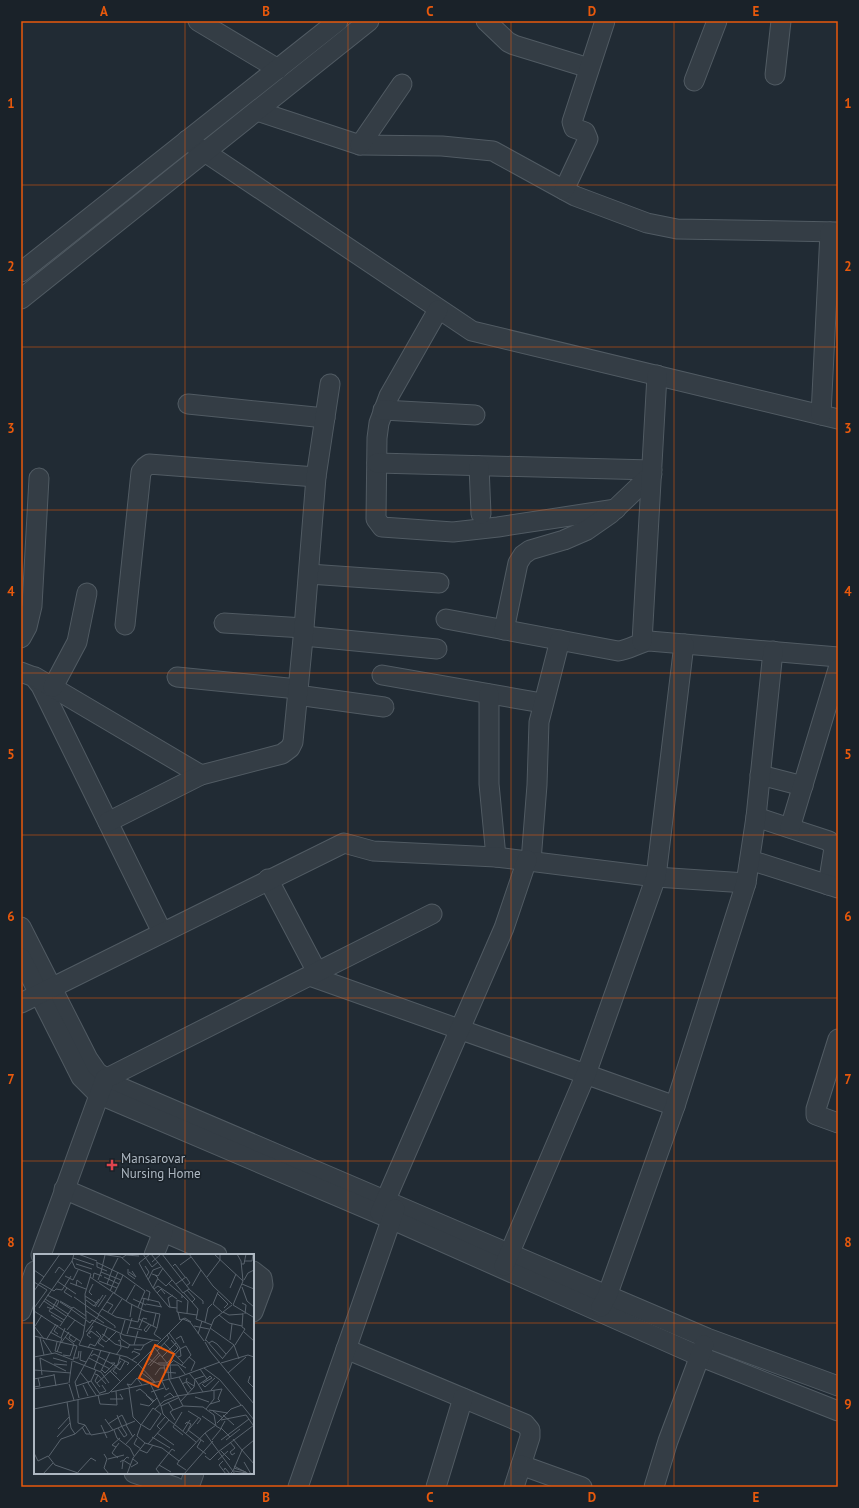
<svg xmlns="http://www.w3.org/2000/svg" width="859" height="1508" font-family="'PT Sans',sans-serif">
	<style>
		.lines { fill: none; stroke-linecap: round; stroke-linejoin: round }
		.minor-casing { stroke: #515b63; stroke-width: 21 }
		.minor { stroke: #343d45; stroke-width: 19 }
		.grid { fill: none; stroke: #e8590c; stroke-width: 1; stroke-opacity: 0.55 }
		.health-dot { fill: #e0444e; stroke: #1a2229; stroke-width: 1.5 }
		.labels { text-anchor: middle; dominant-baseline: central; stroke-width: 3; stroke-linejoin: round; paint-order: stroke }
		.poi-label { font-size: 13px; fill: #aeb8c2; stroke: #1a2229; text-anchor: start }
		.inset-road { fill: none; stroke: #59636d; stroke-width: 1 }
		.view { fill: #e8590c; fill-opacity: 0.15; stroke: #e8590c; stroke-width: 2 }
		.inset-edge { fill: none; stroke: #aeb8c2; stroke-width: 2 }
		.neatline { fill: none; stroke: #e8590c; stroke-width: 1.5 }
		.grid-label { font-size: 13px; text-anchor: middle; font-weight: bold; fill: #e8590c }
	</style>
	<rect width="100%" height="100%" fill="#212b34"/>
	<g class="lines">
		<defs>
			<g id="minor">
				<path d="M198 21 278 69"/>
				<path d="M486 21 508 42 514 45 589 68"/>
				<path d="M775 75 781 21"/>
				<path d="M694 81 717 21"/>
				<path d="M257 111 360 145 442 146 493 151 575 196 647 223 677 229 838 232"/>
				<path d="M187 140 472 331 838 419"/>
				<path d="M360 145 402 84"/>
				<path d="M564 190 588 139 585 132 574 128 572 122 605 21"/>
				<path d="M21 272 338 21"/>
				<path d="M21 299 369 21"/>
				<path d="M438 310 389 396 379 423 377 438 376 519 382 527 453 532 498 527 616 509"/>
				<path d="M188 404 325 418"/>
				<path d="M383 410 475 415"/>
				<path d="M821 415 830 232"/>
				<path d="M377 463 652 470"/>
				<path d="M479 466 481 514"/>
				<path d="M309 574 439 583"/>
				<path d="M446 619 618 651C629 650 638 643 649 641L838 657"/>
				<path d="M224 623 304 628"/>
				<path d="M125 625 141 472 145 467 149 464 316 477"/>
				<path d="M504 630 518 563 523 555 530 550 564 540 587 530 610 514 652 474"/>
				<path d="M304 636 437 649"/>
				<path d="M21 638 27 627 32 606 39 478"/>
				<path d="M642 642 657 375"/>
				<path d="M21 672 34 677 41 686 162 932"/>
				<path d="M382 675 542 703"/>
				<path d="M35 677 201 775"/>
				<path d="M177 677 298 689"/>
				<path d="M53 687 77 642 87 593"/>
				<path d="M489 694V784L496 857"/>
				<path d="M297 695 384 707"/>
				<path d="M760 775 803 786"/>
				<path d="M756 817 829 841 834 848 828 885"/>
				<path d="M108 822 201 775 282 754 290 748 293 742 304 628 316 477 330 384"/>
				<path d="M790 828 838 669"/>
				<path d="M750 860 838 888"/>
				<path d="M531 861 537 785 539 722 560 640"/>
				<path d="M268 879 317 972"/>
				<path d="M21 927 88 1059 97 1072 115 1085 707 1338 838 1386"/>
				<path d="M21 958 81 1077 98 1094 391 1219 699 1356 838 1411"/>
				<path d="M310 976 675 1106"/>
				<path d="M21 1003 344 843 373 851 496 857 656 877 746 883"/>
				<path d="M838 1039 816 1109V1115L838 1123"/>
				<path d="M64 1189 217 1255"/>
				<path d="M380 1213 504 928 527 860"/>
				<path d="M41 1255 105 1079 432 914"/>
				<path d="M154 1255 163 1232"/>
				<path d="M504 1266 586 1074 656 877 684 644"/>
				<path d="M253 1271 262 1278 263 1285 253 1312"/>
				<path d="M601 1307 607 1296 675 1106 746 883 756 817 773 651"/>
				<path d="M21 1311 35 1271"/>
				<path d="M346 1349 525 1424 530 1430V1437L514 1487"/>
				<path d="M521 1465 582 1487"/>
				<path d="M134 1473 175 1487"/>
				<path d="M189 1487 194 1473"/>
				<path d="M298 1487 395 1209"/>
				<path d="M436 1487 463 1398"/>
				<path d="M654 1487 668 1441 704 1345"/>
			</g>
		</defs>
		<!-- minor casing -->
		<use href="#minor" class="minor-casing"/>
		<!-- minor -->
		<use href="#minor" class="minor"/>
	</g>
	<!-- grid -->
	<path class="grid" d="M185 21V1255M348 21V1487M511 21V1487M674 21V1487M21 185H838M21 347H838M21 510H838M21 673H838M21 835H838M21 998H838M21 1161H838M21 1323H35M253 1323H838M185 1473V1487"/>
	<!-- markers -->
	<path class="health-dot" d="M110 1159h4v4h4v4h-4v4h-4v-4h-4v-4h4z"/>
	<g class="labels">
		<!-- poi labels -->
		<g class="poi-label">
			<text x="121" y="1158">Mansarovar<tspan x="121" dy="15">Nursing Home</tspan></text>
		</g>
	</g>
	<!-- overview -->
	<g transform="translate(34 1254)">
		<rect width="220" height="220" fill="#212b34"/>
		<path class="inset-road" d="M40 0 38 7 41 14 57 20 51 40 52 64 49 82 45 91 93 103 103 109M44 0 63 7M66 0 87 3 96 11M109 0 118 13 124 8M116 0 105 9 119 34 135 53 143 54V58L163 61 162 65 178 71M117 0 149 39 155 35M128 0 156 36 169 47V50M155 0 179 32 198 50M180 0 209 27M39 4 60 11M88 4 92 1 105 2M210 7H218L219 0M62 8 89 21M118 8 127 0M63 9V13L73 17M42 10 58 15M207 10H210L212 0M146 11 157 3M111 12 115 18 112 23M139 12 141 10 151 23M94 15V20L101 25M0 16 10 23M78 16 84 4M67 18 71 1M95 18 102 23 98 17M21 19 25 13 30 17M118 20 124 22 129 14M31 22 39 26 44 16M56 23 95 49 111 57 126 60 123 74 120 80 127 85M70 23 85 30M173 23 186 6V0M59 24 60 19 68 22M124 25 132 32 138 26M64 26 67 18 87 26 80 40M87 26 89 21 111 37 104 53M114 26 119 16 127 13M210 26 214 19 220 16M23 27 42 40M65 27 83 34M0 28 13 36 0 54M6 29 20 37 22 35 28 36 37 22M36 29 52 35M134 29 148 41V44M73 30 78 16M142 30 152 23 156 29 152 32M208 30 220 35M42 32 43 26 48 30M158 32 167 16M208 33 213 47 220 53M33 34 30 38 38 43M119 34 124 24 121 21M196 34 202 20M120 35 124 32 143 45M112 36 116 38 114 47M153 36 161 45 158 48 164 55 163 61M0 37 26 0M76 37 84 18M123 39 127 35 131 40M150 39 158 48M183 39 194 50 190 54M13 41 25 47 22 53M58 41 55 38 59 30M148 41 154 47 153 59M51 42 62 49M40 43 81 72V74M108 44 125 48 127 53M11 45 34 60M99 45 112 51M52 46 60 52 65 45M10 47 32 62M26 47 38 54M92 47 101 31M26 48 37 55M73 48 79 51 74 58M208 49 212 51 211 60M112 50 128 53M179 50 184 38M179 50 188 58M199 51 209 27 207 7 203 0M199 51 219 63M13 53 18 55 23 46M61 53 69 41M64 53 72 41M136 53 134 44 139 41M5 54 38 7M17 54 15 57 30 66M143 54V46L148 48M37 55 51 65M68 55 79 39M0 57 46 87M52 57 70 69M144 58 146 66 151 64 157 68M189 58 195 61 209 60M78 60 88 45M17 61 28 68M33 61 50 72M64 61 68 55 82 63 104 68 110 45M185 61 195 69 208 72M96 63 98 50M105 65 123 74M52 66 56 69 58 66 90 81 125 87M171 68 174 54 178 50M115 70 110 76 112 78 117 71M24 71 20 77 24 80M0 72 10 85M1 72 8 61M26 72 39 53 52 62M119 72 122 59M160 72 175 75M95 73 108 76M73 74 70 81 81 90 94 94 96 90M105 74 109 64 113 65M176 74 200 91M33 76 41 66M16 78 27 84 31 74M52 78 65 61M210 78 220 87M135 79 146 94 147 102 144 103M37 80 35 84 40 88 43 84M55 80 57 77 65 83M68 80 70 81 64 89 70 93M86 80 87 85 96 91H110L119 86M87 80 91 66M93 80 98 64M164 80 168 67M0 82 43 92M6 84 10 101M57 84 53 81 59 72M67 84 72 88 82 78M142 85 147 82 150 89M9 86 18 100M12 86 22 70M137 86 144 94 139 99M172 86 188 104M196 86 198 70M171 87 180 65 198 51M23 88 21 97 28 99M171 88 176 97 220 150M27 89 35 78M130 89 149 109M175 89 178 87 183 90 192 100M100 91 104 77M200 91 205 105M201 91 211 75 208 73 209 59M120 93 133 109 135 125M54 94 56 90 61 92 67 82 62 77M100 95 107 96 110 91M146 95 152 92 157 101 147 112M47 97 46 106 52 108M123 97 135 84 133 81M23 98 28 84M116 98 118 100 114 104 117 106M98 99 99 97 106 100 98 106M29 101 36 102 40 90 31 83M82 101 87 94 86 86 84 87M57 102 60 100 82 112M0 103 21 99 39 106M128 103 142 89M155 103 161 108 157 117M6 104 32 117M6 104 8 121M19 104 33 108M39 104H44L45 97M55 104 76 115M85 104 95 109 93 111M188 105 200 91M39 106 43 92M117 106 126 111H144L151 120M139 106 152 114M39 107 67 118 75 129M124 109H133L146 95M187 109 214 101 220 103M20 110 33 111M104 110 121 128M114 111 125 99M130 111 131 118 142 119M116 112 126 101M82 113 86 116 91 107M170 114 186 126 207 151M60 115 67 96M0 116 37 119M68 116 71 119 81 109H77M67 117 76 98M76 117 86 127M46 118 55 129M194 119 212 103M20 120 22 132M61 120 64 121 61 127 66 133M83 120 79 117 87 107M64 121 72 130M121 121 126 114H130M106 122 108 119 120 128M216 122 214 128 220 134M145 123 154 140M137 124 136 110 139 107M153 124 152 127 160 132M0 125 20 121M135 125 149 152 169 153 180 161 182 172 187 175 178 186M57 127 66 140M128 127 132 136 135 134M35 129 38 107M54 129 62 141M63 129 84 110 86 102M116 129 127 152 144 144M169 129 178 124 176 122 173 125M35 130 40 146M148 130 152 128 158 136M168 130 171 133 181 124M49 131 54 142M164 131 173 125 166 115M42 132 57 127 62 116M0 133 6 132 4 124M96 134 93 130 97 131 103 124 108 131M0 135 34 129M177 136 185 127M102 137 106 135 113 141M77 138 145 123 186 108M117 138 130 134M169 138 161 125 170 122M66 139 72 137 68 131M64 141 66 150 83 151 82 137M143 142 188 135M130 143 136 139 140 143M161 143 175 148M45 144 41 128 59 96M44 145V169L51 171 57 181 74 178 101 167M76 145H89L86 140M119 148 112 141 120 147M134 148 139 156 149 152M146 148 160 133 161 126 155 119M106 150 115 152 123 144M176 150 186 147 184 145 188 135M0 155 75 139 149 65 156 68 170 87M121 155 130 147 143 142M172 155 180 145V136M139 156 136 158 141 166M175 156 194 159M154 157 167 165 163 170M179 157 189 164M148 158 139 173 149 181M83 161 88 173M189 161 200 171M168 162 181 171M71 165 79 176M135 166 162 188M187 166 212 161 219 171M191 167 187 174 196 183M183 169 197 155 208 151 220 166M74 170 88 161 93 171M151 170 153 168 157 170 154 176 170 188M67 171 73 184M92 171 99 183M107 171 119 154 127 160 116 176 108 171M182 171 171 179 201 220M48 173 52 180H56M84 174 90 183 93 181 88 173M24 175 35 163M80 176 83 184 96 194 100 202M127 176 123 172 131 163M149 177 156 166M123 179 140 191M152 179 165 163M41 180 51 171M23 183 36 169M118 183 136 194M103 184 100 190 107 195M199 185 208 196 220 186M167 186 163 193 172 200M187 186 215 165M192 186 206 175M196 188 201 194 196 198 198 201 201 199M85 189 82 193 78 191 86 184M111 189 128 194 145 207 171 179M114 190 135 166 129 160 127 152M91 191 101 180M82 193 78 199 84 204M106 196 113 199 119 191M187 197 196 206M184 198 220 171M0 199 4 207 14 202 21 211 47 220M70 200 73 205 70 214 75 220M15 202 27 185 41 180 37 174 33 148M171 202 176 206 184 198M74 205 90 201M184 206 194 197M145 207 143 210 152 216M189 207 185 211 192 220M86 208 89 206 97 211M210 208 217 220M125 211 137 218M200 212 215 220M97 213 104 209 99 205M200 214 212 218M88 215 89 207 93 203 95 204M190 216 191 214 196 220 199 217M199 217 208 196 220 210M200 217 213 219M44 218 57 204 62 207M9 220 19 209M93 220 99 204 111 189 103 182 107 171 99 163 95 134M126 220 122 215 138 195 141 197M150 220 179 187"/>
		<path class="view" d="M121 91 140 100 124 133 105 124Z"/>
		<rect width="220" height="220" class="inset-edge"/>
	</g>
	<!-- border -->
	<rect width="859" height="1508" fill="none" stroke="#1a2229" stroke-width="44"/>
	<rect x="22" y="22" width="815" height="1464" class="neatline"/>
	<g class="grid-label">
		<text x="104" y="16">A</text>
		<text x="266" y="16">B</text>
		<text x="430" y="16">C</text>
		<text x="592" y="16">D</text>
		<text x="756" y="16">E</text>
		<text x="11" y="108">1</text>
		<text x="848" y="108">1</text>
		<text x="11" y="271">2</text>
		<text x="848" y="271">2</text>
		<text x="11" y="433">3</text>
		<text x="848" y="433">3</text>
		<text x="11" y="596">4</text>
		<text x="848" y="596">4</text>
		<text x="11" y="759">5</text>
		<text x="848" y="759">5</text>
		<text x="11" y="921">6</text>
		<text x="848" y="921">6</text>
		<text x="11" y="1084">7</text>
		<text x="848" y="1084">7</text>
		<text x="11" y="1247">8</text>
		<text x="848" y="1247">8</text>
		<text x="11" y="1409">9</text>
		<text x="848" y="1409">9</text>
		<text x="104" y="1502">A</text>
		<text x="266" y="1502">B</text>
		<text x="430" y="1502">C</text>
		<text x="592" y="1502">D</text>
		<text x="756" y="1502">E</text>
	</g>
</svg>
